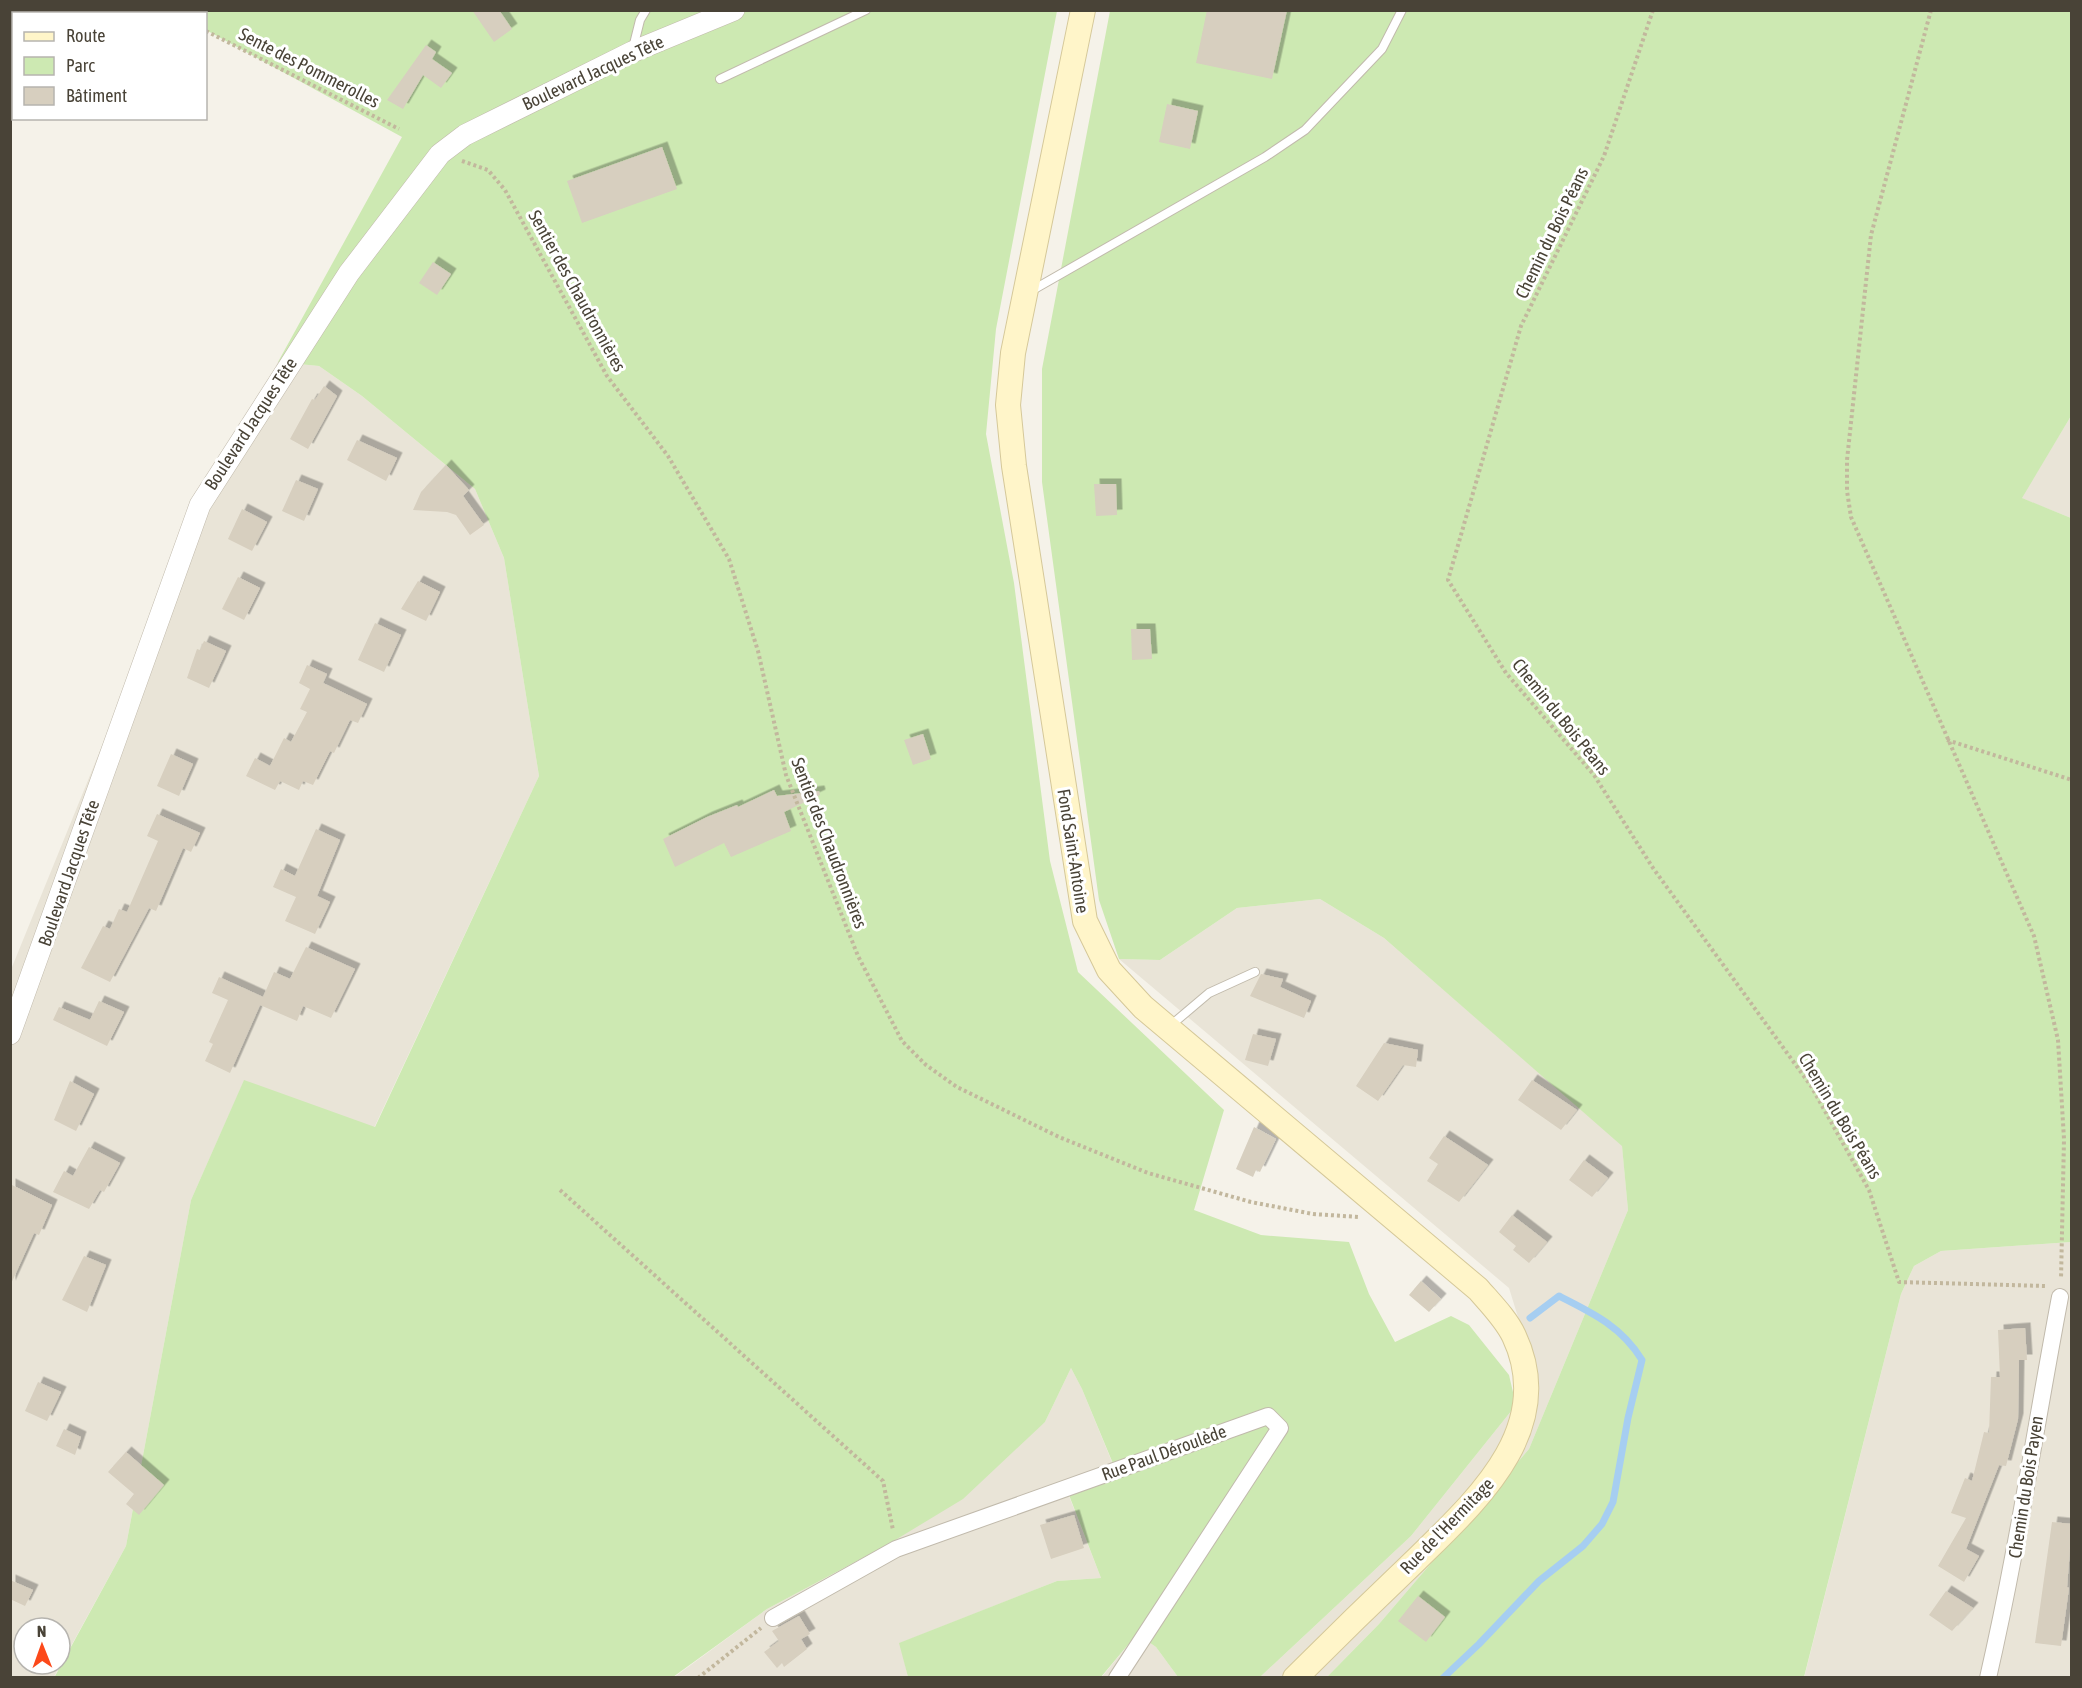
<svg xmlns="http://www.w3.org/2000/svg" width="2082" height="1688" font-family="'Asap Condensed',sans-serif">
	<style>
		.residential { fill: #e9e4d7; fill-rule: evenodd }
		.green { fill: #cde9b2 }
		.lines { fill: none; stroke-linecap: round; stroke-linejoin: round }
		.stream { stroke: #a6cef1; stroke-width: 7 }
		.building { fill: #d7cfbf; filter: url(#shadow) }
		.service-casing { stroke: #c1baac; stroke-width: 10 }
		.minor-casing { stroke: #c1baac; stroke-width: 18 }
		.tertiary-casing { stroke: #c1baac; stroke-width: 22 }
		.secondary-casing { stroke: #d5c899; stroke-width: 26 }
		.path { stroke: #c2b79d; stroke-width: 4; stroke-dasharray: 3 3; stroke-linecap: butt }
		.service { stroke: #fff; stroke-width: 8 }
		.minor { stroke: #fff; stroke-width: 16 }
		.tertiary { stroke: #fff; stroke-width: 21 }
		.secondary { stroke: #fff5c9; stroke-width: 24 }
		.labels { text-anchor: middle; stroke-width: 6; stroke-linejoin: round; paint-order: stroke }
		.street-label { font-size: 18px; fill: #494337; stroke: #fff }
	</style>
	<defs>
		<filter id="shadow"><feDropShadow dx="5.5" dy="-5.5" stdDeviation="0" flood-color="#0004"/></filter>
	</defs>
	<rect width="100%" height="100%" fill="#f5f2e9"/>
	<g class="residential">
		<path d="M278,362l41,4 43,30 113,93 29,69 35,218 -165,352 -130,-47 -53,119 -65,346 -72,131h-43l-1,-705 190,-467zM24,1628h36v36h-36z"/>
		<polygon points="2071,416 2071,518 2021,498"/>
		<polygon points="1320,899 1384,938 1622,1145 1628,1210 1529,1449 1379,1624 1327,1677 1260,1677 1411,1536 1516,1405 1532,1362 1509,1288 1119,959 1160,960 1237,908"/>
		<polygon points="2071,1242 2071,1677 1804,1678 1901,1294 1914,1266 1941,1251"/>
		<polygon points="1071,1368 1082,1389 1119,1479 1069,1496 1101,1578 1057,1581 900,1643 908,1677 673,1678 767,1609 887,1545 1045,1422"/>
		<polygon points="1137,1634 1156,1647 1178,1677 1101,1678"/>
	</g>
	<g class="green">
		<polygon points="169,11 1057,11 996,329 986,434 1014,583 1050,861 1078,972 1224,1110 1194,1210 1261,1235 1349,1242 1369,1294 1395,1342 1451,1316 1469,1325 1509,1375 1516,1405 1411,1536 1260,1677 1178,1677 1156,1647 1137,1634 1101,1677 908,1677 899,1643 1057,1581 1101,1578 1069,1495 1119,1478 1082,1389 1071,1368 1045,1422 963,1499 887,1545 767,1609 673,1677 54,1678 126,1546 191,1200 244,1080 375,1127 539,776 504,558 475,489 362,396 319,366 278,362 402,137 206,30 206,14 175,13"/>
		<polygon points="1110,11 2071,11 2071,416 2022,498 2071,518 2071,1242 1941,1251 1914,1266 1901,1294 1804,1677 1327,1677 1379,1624 1529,1449 1628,1210 1622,1146 1384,938 1320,899 1237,908 1160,960 1119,959 1099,900 1042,482 1042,369"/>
	</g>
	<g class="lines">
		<path class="stream" d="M1443,1678l36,-34 60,-63 44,-35 19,-22 11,-22 15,-84 14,-58c-20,-33 -49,-47 -83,-64l-29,22"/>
	</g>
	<g class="building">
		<polygon points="472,10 499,10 512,29 494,42"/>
		<polygon points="1207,10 1287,10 1272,79 1196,63"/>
		<polygon points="426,45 436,52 432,59 452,73 441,88 423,75 403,109 387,100"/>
		<polygon points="1167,104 1198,111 1190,149 1159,142"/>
		<polygon points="662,147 677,189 582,223 567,181"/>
		<polygon points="433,262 451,274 437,295 419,283"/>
		<polygon points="324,386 337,396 308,449 290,439 312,399 315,400"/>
		<polygon points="357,440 397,458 386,481 347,460"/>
		<polygon points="446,465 469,490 463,496 484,525 470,535 456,515 447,512 413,510 421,492"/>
		<polygon points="296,480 318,489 304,521 282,511"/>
		<polygon points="1094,484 1116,484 1117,515 1096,516"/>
		<polygon points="242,509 267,522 252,551 228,539"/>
		<polygon points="238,577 260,588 244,620 222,609"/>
		<polygon points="418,581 440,592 426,621 401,609"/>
		<polygon points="375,623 401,635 384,672 358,660"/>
		<polygon points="1131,629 1150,629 1152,659 1132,660"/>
		<polygon points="204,641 226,651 209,688 187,678 197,649 200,650"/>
		<polygon points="307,665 327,674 323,683 367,704 358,723 350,720 334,753 330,751 313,785 303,781 299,790 280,781 275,790 246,776 255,758 270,766 284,738 291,742 307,712 300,709 310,689 299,683"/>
		<polygon points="923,734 931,759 913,765 904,740"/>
		<polygon points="171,754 193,764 179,796 157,786"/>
		<polygon points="774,790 777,796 819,791 820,795 784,812 791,831 731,857 724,843 675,867 663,839 707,817 737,805 738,807"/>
		<polygon points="157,814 200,833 191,852 183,848 156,911 149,908 110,982 81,968 103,926 110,929 119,909 127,912 158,841 147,836"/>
		<polygon points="316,829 340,840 317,896 330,902 315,934 285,921 296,897 273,887 281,869 295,876"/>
		<polygon points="306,947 355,969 331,1018 303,1006 297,1021 260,1005 230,1073 205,1061 213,1044 209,1042 228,1000 212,993 219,977 263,997 274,972 290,979"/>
		<polygon points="1261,974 1283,979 1280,987 1311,1001 1304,1018 1250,996"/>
		<polygon points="99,1001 124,1012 107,1046 53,1020 59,1007 90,1020"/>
		<polygon points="1253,1034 1276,1039 1268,1066 1245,1060"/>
		<polygon points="1384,1043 1418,1050 1416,1067 1403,1065 1378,1101 1356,1086"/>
		<polygon points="1532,1080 1577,1110 1561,1130 1518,1100"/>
		<polygon points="70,1081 94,1094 76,1131 54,1120"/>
		<polygon points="1254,1127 1276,1139 1260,1172 1256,1170 1253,1177 1236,1169"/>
		<polygon points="1444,1136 1488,1165 1459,1202 1427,1181 1438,1164 1429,1158"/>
		<polygon points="89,1147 120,1163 104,1192 100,1190 89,1209 53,1192 64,1171 73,1176"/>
		<polygon points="1584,1160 1608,1178 1592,1197 1569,1180"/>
		<polygon points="10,1184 52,1205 39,1235 34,1233 10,1286"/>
		<polygon points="1512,1215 1547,1242 1529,1263 1513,1250 1516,1246 1499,1232"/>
		<polygon points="84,1256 106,1265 87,1312 62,1300"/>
		<polygon points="1421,1281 1441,1299 1429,1312 1409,1295"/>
		<polygon points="2025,1328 2027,1360 2019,1360 2018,1419 2006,1466 1999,1465 1966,1549 1979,1556 1964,1582 1938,1566 1966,1518 1951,1513 1965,1478 1972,1481 1984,1432 1989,1433 1991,1377 2000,1377 1998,1330"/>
		<polygon points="38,1382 61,1392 47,1421 25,1411"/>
		<polygon points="64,1429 81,1437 75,1455 56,1446"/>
		<polygon points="126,1452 164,1485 139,1515 126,1504 134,1494 108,1472"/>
		<polygon points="1074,1515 1084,1548 1051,1559 1040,1525"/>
		<polygon points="2052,1522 2072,1524 2067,1587 2069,1588 2061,1646 2035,1643"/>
		<polygon points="10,1580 33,1590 25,1606 10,1599"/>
		<polygon points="1946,1591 1973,1608 1952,1631 1929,1615"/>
		<polygon points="1418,1596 1445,1617 1426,1642 1398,1621"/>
		<polygon points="799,1616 810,1634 801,1639 807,1649 784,1667 782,1663 777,1668 764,1652 779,1641 772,1631"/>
	</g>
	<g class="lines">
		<defs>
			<g id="service">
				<polyline points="633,48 640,20 646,10"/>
				<polyline points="720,79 866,10"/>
				<polyline points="1031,291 1265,157 1305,130 1382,49 1402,10"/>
				<polyline points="1170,1026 1209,993 1255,972"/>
			</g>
			<g id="minor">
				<polyline points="773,1618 896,1549 1268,1416 1280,1428 1117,1678"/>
				<path d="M1988,1678c29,-126 48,-254 72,-381"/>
			</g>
			<polyline id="tertiary" points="10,1034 200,505 349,273 440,154 465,135 632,52 734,10"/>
			<path id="secondary" d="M1083,10l-70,343 -5,52 6,61 71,455 24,49 34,37 335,282c13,15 28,30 36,47 44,93 -39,166 -98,224 -41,39 -81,78 -121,118"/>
		</defs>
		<use href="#service" class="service-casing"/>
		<use href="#minor" class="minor-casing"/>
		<use href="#tertiary" class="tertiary-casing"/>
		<use href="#secondary" class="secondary-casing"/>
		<g class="path">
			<polyline points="164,10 170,14"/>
			<polyline points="1653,10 1604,156 1521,326 1448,580 1506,673 1594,775 1653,868 1811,1086 1869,1190 1899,1282 2045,1286"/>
			<polyline points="1931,10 1871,235 1847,460 1847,491 1851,517 2034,936 2058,1040 2064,1139 2061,1279"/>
			<polyline points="206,31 399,129"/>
			<polyline points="462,161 488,170 505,190 607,376 668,456 729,559 758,651 786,775 858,956 902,1041 926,1065 957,1087 1059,1137 1148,1173 1251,1202 1313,1214 1359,1217"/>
			<polyline points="1947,740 2072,780"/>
			<polyline points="560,1190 883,1481 893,1530"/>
			<polyline points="698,1678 761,1628"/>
		</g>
		<use href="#service" class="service"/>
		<use href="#minor" class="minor"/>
		<use href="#tertiary" class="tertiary"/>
		<use href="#secondary" class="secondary"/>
	</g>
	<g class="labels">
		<g class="street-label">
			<text transform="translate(309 68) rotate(27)" y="6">Sente des Pommerolles</text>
			<text transform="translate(593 73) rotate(-25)" y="6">Boulevard Jacques Tête</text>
			<text transform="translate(1552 233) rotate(-64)" y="6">Chemin du Bois Péans</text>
			<text transform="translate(577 291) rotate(61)" y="6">Sentier des Chaudronnières</text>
			<text transform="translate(251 424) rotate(-57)" y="6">Boulevard Jacques Tête</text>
			<text transform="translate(1561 717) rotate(51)" y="6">Chemin du Bois Péans</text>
			<text transform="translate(829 843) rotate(69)" y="6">Sentier des Chaudronnières</text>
			<text transform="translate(1073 851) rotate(81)" y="6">Fond Saint-Antoine</text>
			<text transform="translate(69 873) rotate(-71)" y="6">Boulevard Jacques Tête</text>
			<text transform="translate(1840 1116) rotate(59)" y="6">Chemin du Bois Péans</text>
			<text transform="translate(1164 1453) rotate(-20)" y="6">Rue Paul Déroulède</text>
			<text transform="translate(2026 1487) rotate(-81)" y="6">Chemin du Bois Payen</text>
			<text transform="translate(1447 1526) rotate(-46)" y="6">Rue de l'Hermitage</text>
		</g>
	</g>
	<rect width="2082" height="1688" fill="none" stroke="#494337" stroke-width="24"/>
	<rect x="12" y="12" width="195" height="108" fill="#ffffff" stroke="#b6b4af" stroke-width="1.5"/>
	<rect x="24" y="32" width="30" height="9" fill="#fff5c9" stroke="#b6b4af" stroke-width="1.5"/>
	<text x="66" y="42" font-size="18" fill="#494337">Route</text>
	<rect x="24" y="57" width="30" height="18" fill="#cde9b2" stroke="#b6b4af" stroke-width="1.5"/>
	<text x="66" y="72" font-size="18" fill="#494337">Parc</text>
	<rect x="24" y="87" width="30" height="18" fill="#d7cfbf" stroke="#b6b4af" stroke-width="1.5"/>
	<text x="66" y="102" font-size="18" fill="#494337">Bâtiment</text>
	<g transform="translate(42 1646) rotate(359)"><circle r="28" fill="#ffffff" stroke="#b6b4af" stroke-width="1.5"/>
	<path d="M0-4.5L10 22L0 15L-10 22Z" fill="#fc491a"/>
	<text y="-9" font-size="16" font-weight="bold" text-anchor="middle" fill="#494337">N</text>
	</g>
</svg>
